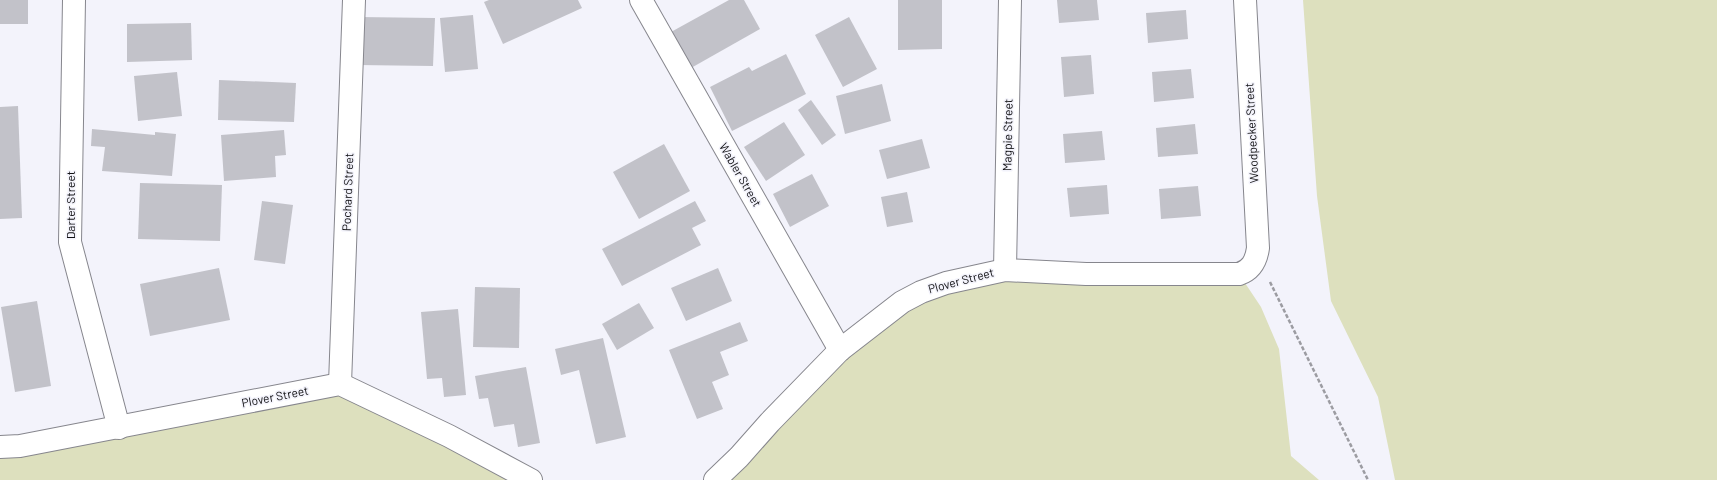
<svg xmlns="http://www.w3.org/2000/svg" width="1717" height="480" font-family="Barlow,sans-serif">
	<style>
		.green { fill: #dde0be }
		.building { fill: #c2c2c9 }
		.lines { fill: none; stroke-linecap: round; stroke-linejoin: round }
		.minor-casing { stroke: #86868d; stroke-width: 24 }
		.path { stroke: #9c9ca2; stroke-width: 2.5; stroke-dasharray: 4 2; stroke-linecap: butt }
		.minor { stroke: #fff; stroke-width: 22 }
		.labels { text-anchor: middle; stroke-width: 3; stroke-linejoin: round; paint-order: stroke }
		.street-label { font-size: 12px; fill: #101013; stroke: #f3f3fb }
	</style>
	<rect width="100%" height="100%" fill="#f3f3fb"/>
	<g class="green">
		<polygon points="1303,0 1717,0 1717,480 1395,480 1378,397 1331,301 1317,196"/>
		<polygon points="1005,270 1239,274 1261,307 1279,349 1291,456 1319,480 715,480 902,302"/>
		<polygon points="340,384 531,480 0,480 0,447"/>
	</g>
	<g class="building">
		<rect x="0" y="0" width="28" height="24"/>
		<polygon points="489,0 578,0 582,8 503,44 484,2"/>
		<polygon points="729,0 744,0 760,29 691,68 671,32"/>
		<polygon points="898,0 942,0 942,49 898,50"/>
		<polygon points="1057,0 1097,0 1099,20 1059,23"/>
		<polygon points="1186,10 1188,39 1148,43 1146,13"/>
		<polygon points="473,15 478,69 445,72 440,18"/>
		<polygon points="359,17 435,18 433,66 358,65"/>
		<polygon points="849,17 877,69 843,87 815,35"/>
		<polygon points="191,23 192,60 127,62 127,24"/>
		<polygon points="786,54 806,94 732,131 710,87 749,67 752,71"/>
		<polygon points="1091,55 1094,94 1064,97 1061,57"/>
		<polygon points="1191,69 1194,98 1154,102 1152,72"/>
		<polygon points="177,72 182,116 138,121 134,76"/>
		<polygon points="219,80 296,83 294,122 218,120"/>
		<polygon points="882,84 891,121 845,134 836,96"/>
		<polygon points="811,100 836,135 822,145 798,110"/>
		<polygon points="18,106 22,218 0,219 0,107"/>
		<polygon points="784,122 805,155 766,181 744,147"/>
		<polygon points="1195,124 1198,154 1158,157 1156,128"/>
		<polygon points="92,129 155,135 155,132 176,134 172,176 102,171 105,147 91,146"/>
		<polygon points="284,130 286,155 275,156 276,177 224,181 221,135"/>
		<polygon points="1102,131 1105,160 1065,163 1063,134"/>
		<polygon points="922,139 930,168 887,179 879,150"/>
		<polygon points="664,144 690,191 639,219 613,172"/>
		<polygon points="812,174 829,206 790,227 773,194"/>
		<polygon points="140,183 222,185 220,241 138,239"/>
		<polygon points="1107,185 1109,214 1070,217 1067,188"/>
		<polygon points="1198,186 1201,216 1161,219 1159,189"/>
		<polygon points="907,192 913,222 887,227 881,197"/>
		<polygon points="262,201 293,205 285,264 254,260"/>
		<polygon points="695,201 706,221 692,228 701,245 622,286 602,249"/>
		<polygon points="219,268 230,320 150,336 140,284"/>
		<polygon points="718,268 732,301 686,321 671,288"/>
		<polygon points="475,287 520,288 519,348 473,347"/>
		<polygon points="37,301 51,386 15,392 1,307"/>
		<polygon points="639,303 654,328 617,350 602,324"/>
		<polygon points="458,309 466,395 444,397 442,378 427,379 421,312"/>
		<polygon points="740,322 748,341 720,352 729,375 712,382 723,409 697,419 669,350"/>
		<polygon points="603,338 626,437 596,444 579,370 561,375 555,349"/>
		<polygon points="526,367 540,443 518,447 514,424 494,427 488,398 479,399 475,376"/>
	</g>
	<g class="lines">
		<defs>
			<g id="minor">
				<polyline points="74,0 70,242 119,428"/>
				<polyline points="641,0 840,350"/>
				<polyline points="1005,270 1010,0"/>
				<polyline points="340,384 354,0"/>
				<polyline points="0,447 20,446 340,384 449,436 531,480"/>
				<path d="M715,480l24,-23 31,-35 70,-72 62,-48 19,-10 25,-9 59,-13 81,4h153c12,-4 17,-12 19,-26l-13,-248"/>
			</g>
		</defs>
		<use href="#minor" class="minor-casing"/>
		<polyline class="path" points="1270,282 1368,480"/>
		<use href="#minor" class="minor"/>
	</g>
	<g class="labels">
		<g class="street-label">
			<text transform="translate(1252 133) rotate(-93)" y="4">Woodpecker Street</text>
			<text transform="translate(1008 135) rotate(-89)" y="4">Magpie Street</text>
			<text transform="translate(740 175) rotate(60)" y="4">Wabler Street</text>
			<text transform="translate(348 192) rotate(-88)" y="4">Pochard Street</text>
			<text transform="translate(71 205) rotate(-90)" y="4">Darter Street</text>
			<text transform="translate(961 281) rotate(-15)" y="4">Plover Street</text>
			<text transform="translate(275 397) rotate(-11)" y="4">Plover Street</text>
		</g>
	</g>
</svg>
